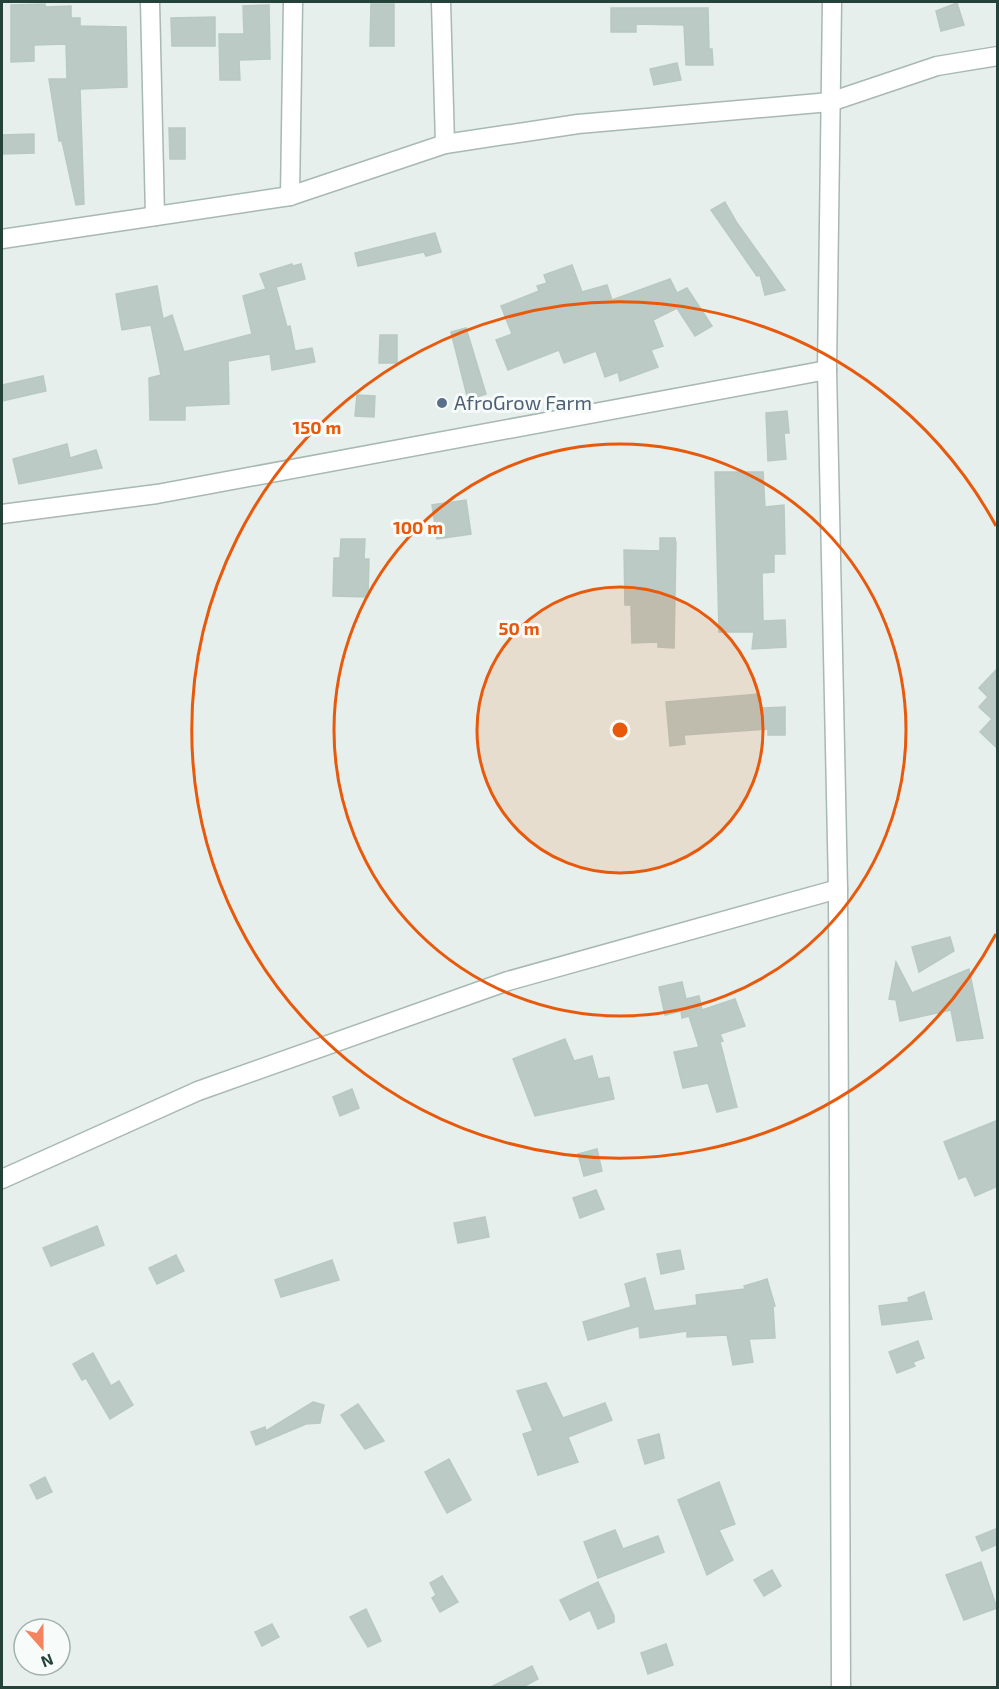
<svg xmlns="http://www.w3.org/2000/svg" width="999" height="1689" font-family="'Exo 2',sans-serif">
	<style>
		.building { fill: #bbcac4; stroke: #b8c9c2; stroke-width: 1.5 }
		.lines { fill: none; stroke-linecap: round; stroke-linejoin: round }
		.minor-casing { stroke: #a8b8b2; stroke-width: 21 }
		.minor { stroke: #fff; stroke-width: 18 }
		.ring { fill: none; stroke: #e8590c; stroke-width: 3 }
		.service-dot { fill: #5c6f8a; stroke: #f7fbf9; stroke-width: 2 }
		.labels { text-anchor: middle; stroke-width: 6; stroke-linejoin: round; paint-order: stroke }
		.service-label { font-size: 20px; fill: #4e5e75; stroke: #f7fbf9; text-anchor: start }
		.centre { fill: #e8590c; stroke: #f7fbf9; stroke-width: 3 }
		.ring-label { font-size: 18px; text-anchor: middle; font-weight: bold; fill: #e8590c; stroke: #f7fbf9; stroke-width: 6; stroke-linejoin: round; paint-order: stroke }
	</style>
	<rect width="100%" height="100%" fill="#e6efeb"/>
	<g class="building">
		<polygon points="957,3 964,25 941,31 936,11"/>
		<polygon points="45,4 45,7 71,6 71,18 80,18 80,26 126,27 127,87 80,89 84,204 76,205 62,141 59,141 49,79 67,79 66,44 34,45 34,61 11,62 11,5"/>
		<polygon points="371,4 394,4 394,46 370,46"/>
		<polygon points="269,5 270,59 239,60 240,80 220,80 219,34 244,34 243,6"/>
		<polygon points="611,8 708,8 709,49 712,49 713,65 686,65 684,25 636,24 636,32 611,32"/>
		<polygon points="215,17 215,46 172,46 171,18"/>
		<polygon points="677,63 681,80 654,85 650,69"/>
		<polygon points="169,128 185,128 185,159 170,159"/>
		<polygon points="34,134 34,153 2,154 2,135"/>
		<polygon points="725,202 737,223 785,290 765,295 760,275 757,276 711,210"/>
		<polygon points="435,233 441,252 426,256 424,252 358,266 355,253"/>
		<polygon points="292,264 293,266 301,264 305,279 276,287 287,327 290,326 295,351 312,348 315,362 272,370 270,354 228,361 229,404 185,406 185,420 150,420 149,378 161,375 151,325 122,330 116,294 157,286 163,319 172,315 184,352 252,334 243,296 266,289 260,274"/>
		<polygon points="572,265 582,292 607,285 612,300 670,279 677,293 687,288 712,326 695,336 677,308 653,320 663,346 651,350 658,367 620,381 618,372 605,377 596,351 564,363 559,350 508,370 496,340 512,334 501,306 539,291 537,286 547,283 544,275"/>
		<polygon points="466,328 486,394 468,400 451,332"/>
		<polygon points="380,335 397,335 397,363 379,363"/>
		<polygon points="43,376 46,391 2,401 2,385"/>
		<polygon points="357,395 375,396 374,417 355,416"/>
		<polygon points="787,411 789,433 784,433 786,459 768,461 766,413"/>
		<polygon points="67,444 70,458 96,450 102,468 19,484 13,459"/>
		<polygon points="715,472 763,472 765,507 784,505 785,554 774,554 774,572 762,573 763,621 785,620 786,647 752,649 754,632 719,632"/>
		<polygon points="466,500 471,534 437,539 432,505"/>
		<polygon points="660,538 675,538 676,543 674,648 658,647 658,642 632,643 631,605 625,605 624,550 660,551"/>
		<polygon points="341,539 365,539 364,559 369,559 368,597 333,596 334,558 340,558"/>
		<polygon points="998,668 998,749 980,732 992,719 979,707 988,697 979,688"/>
		<polygon points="759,694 761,708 785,707 785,735 768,735 768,729 684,735 685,744 670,746 666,702"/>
		<polygon points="950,937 954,951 919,972 912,947"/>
		<polygon points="896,962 912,993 969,969 983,1038 957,1041 951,1010 900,1021 896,1000 889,999"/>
		<polygon points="682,982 686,999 699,996 702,1010 735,999 745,1026 720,1034 723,1041 720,1042 737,1107 717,1112 708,1083 683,1088 674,1052 699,1047 689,1016 682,1018 681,1011 665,1015 659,987"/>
		<polygon points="565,1039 574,1061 592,1056 598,1079 609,1077 614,1099 535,1116 513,1059"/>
		<polygon points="352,1089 359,1108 340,1116 333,1097"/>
		<polygon points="998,1120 998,1186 975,1196 966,1176 959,1179 944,1142"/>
		<polygon points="597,1149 602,1171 584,1176 578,1154"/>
		<polygon points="596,1190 604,1209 580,1218 573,1198"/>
		<polygon points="485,1217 489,1237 458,1243 454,1223"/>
		<polygon points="97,1226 104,1245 51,1266 43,1248"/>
		<polygon points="680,1250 684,1269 661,1274 657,1254"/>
		<polygon points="176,1255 184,1271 157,1284 149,1268"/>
		<polygon points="332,1260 339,1280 281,1297 275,1280"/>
		<polygon points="645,1278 654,1311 697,1305 696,1295 745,1289 744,1286 767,1279 775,1306 773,1306 775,1338 749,1339 753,1362 733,1365 727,1335 687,1337 687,1331 640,1338 639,1326 588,1340 583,1322 631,1307 625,1284"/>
		<polygon points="924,1292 932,1319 882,1325 879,1306 909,1302 908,1298"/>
		<polygon points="918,1341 924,1358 913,1362 915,1366 897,1373 889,1352"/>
		<polygon points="93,1353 111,1386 119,1381 133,1405 110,1419 86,1378 82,1380 73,1364"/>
		<polygon points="546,1383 563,1418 605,1403 612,1420 568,1437 578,1462 538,1475 523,1434 533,1431 517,1391"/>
		<polygon points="313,1402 324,1405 320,1423 306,1424 256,1445 251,1432 265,1427 266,1431"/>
		<polygon points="358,1404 384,1441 365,1449 341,1415"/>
		<polygon points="659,1434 664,1458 645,1464 638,1440"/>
		<polygon points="449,1459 471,1500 447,1513 425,1472"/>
		<polygon points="45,1477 52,1492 37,1499 30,1485"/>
		<polygon points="719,1482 735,1524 719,1530 733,1560 707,1575 678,1500"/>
		<polygon points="998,1528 998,1544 982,1551 976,1537"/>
		<polygon points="615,1530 623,1549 658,1536 664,1552 598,1578 584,1542"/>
		<polygon points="981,1562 997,1608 964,1620 946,1575"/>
		<polygon points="772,1570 781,1586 764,1596 754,1580"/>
		<polygon points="442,1576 458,1602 440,1612 432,1598 436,1595 430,1583"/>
		<polygon points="598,1582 614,1616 614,1622 598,1629 590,1610 570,1620 560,1600"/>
		<polygon points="366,1609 381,1641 368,1647 350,1617"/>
		<polygon points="272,1624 279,1637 262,1646 255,1632"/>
		<polygon points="666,1644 673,1665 648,1674 641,1653"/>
		<polygon points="532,1666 538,1679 521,1688 489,1688"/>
	</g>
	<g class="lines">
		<defs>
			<g id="minor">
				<polyline points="150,2 155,216"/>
				<polyline points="441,2 445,144"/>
				<polyline points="832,2 827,370 838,889 841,1688"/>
				<polyline points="290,196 293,2"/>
				<polyline points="2,239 290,196 445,144 578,124 830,102 937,66 998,56"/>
				<polyline points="2,514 157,494 827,370"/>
				<polyline points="2,1179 198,1091 508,981 838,889"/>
			</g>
		</defs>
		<use href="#minor" class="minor-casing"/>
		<use href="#minor" class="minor"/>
	</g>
	<circle cx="620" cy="730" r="143" fill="#e8590c" fill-opacity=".12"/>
	<g class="ring">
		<circle cx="620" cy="730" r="143"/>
		<circle cx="620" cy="730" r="286"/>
		<path d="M996 934A428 428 0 1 1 996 526"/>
	</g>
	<circle class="service-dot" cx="442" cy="403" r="6"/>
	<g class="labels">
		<g class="service-label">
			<text x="454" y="410">AfroGrow Farm</text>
		</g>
	</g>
	<circle cx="620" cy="730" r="9" class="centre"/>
	<g class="ring-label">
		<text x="317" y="434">150 m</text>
		<text x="418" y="534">100 m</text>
		<text x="519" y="635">50 m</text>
	</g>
	<rect width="999" height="1689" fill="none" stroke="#24423a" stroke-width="6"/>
	<g transform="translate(42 1647) rotate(159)"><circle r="28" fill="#f7fbf9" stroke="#a3b1ad" stroke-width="1.5"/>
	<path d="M0-4.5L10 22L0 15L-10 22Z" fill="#f4845f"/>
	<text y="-9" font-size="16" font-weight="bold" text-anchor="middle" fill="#24423a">N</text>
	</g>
</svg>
